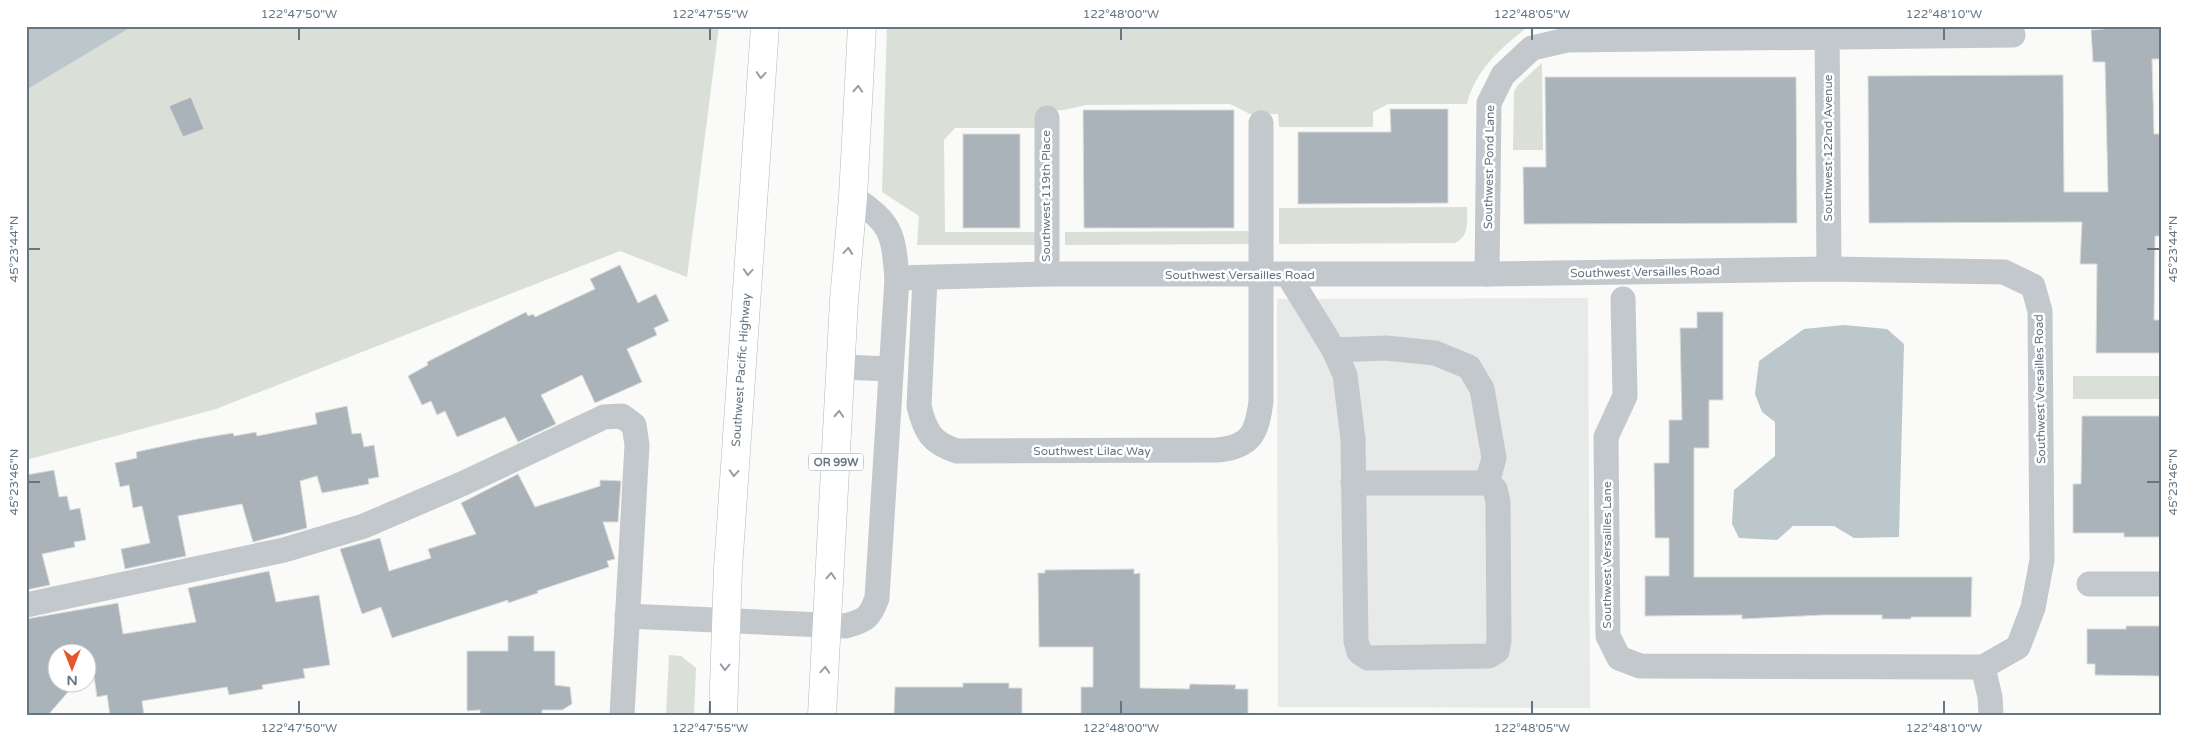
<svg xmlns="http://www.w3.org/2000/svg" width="2187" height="741" font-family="'Varela Round',sans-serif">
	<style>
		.built { fill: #e8e9e9 }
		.green { fill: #dadfd7 }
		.water { fill: #bbc7cb }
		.building { fill: #aab3b9; stroke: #dcdcda }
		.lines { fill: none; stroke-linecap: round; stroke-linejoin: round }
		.highway-casing { stroke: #b4b9bd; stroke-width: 29 }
		.minor { stroke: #c3c8cc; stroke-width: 25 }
		.highway { stroke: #fff; stroke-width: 28 }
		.oneway { stroke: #939fa8 }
		.ticks { fill: none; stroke: #657683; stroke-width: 2 }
		.labels { text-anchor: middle; stroke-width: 5; stroke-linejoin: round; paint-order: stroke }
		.shield { fill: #fff; stroke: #939fa8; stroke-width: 1 }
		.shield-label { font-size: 11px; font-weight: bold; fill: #657683 }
		.street-label { font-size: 12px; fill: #657683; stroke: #fff }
		.neatline { fill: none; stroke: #657683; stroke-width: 2 }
		.ticks-label { font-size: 12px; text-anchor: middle; fill: #657683 }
	</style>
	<rect width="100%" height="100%" fill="#fafaf8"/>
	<polygon class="built" points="1588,298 1590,708 1278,707 1277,299"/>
	<g class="green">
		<polygon points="133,26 719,26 687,277 620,251 216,409 26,460 26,90"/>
		<path d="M887,26h642c-27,21 -54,44 -62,78h-79l-15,8v15h-94l-1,-13 -26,1 -22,-11 -144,1 -22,5 -26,1v17h-83l-11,12 1,92h94l-1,13h-121l2,-29 -37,-24z"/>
		<polygon points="1542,63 1543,150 1513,150 1514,92 1517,86"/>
		<path d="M1467,207c0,14 3,29 -12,36l-176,1v-36z"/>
		<polygon points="1252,231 1253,244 1065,245 1065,232"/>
		<rect x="2073" y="376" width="88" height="23"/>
		<polygon points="669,655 681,656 696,668 694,715 666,715"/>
	</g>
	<g class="water">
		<polygon points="26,26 133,26 26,90"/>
		<polygon points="1844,325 1887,329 1904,344 1899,537 1854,538 1834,526 1793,526 1777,540 1739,538 1732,524 1734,490 1775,456 1775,422 1762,412 1755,394 1759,361 1804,329"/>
	</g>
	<g class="building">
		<polygon points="2104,26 2161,26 2161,59 2152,59 2154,134 2161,134 2161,236 2155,236 2154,320 2161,320 2161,353 2096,353 2097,264 2080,264 2082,222 1869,223 1868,76 2063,75 2064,192 2108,192 2105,62 2093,62 2091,30 2104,29"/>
		<polygon points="1545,77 1796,77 1797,223 1524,224 1523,167 1546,167"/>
		<polygon points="191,97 204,129 183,137 169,106"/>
		<polygon points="1390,109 1448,109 1448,203 1298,204 1298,132 1391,132"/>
		<polygon points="1083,110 1234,110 1234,228 1084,228"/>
		<rect x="963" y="134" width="57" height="94"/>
		<polygon points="620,265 638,303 656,294 669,321 654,328 657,335 627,349 642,382 595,403 582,375 541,395 556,424 518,442 505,417 457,437 445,411 437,415 431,401 422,405 408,376 428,365 427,362 526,312 528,316 533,314 535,317 595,289 590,279"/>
		<polygon points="1697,312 1723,312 1723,400 1709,400 1709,448 1694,448 1694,577 1972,577 1971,617 1911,617 1911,619 1882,619 1882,615 1823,615 1742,619 1742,615 1645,616 1645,576 1669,576 1669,538 1655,538 1654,463 1669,463 1669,420 1682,420 1680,328 1697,328"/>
		<polygon points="347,406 352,434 361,433 364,447 374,445 379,477 368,479 369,484 322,493 317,476 300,481 307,528 253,542 242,504 178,516 186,556 125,569 121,549 150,543 142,506 133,508 129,485 120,487 115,463 137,458 136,452 197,439 233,433 234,436 256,432 257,436 317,424 315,413"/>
		<polygon points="2082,416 2161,416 2161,537 2124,537 2124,533 2073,533 2073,484 2081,484"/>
		<polygon points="54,470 59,497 67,496 70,510 80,508 86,540 74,542 75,547 42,554 50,585 26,590 26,475"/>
		<polygon points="518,474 535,507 600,486 600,480 621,481 618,522 603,522 615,559 607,561 609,567 537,591 538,593 508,603 508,600 392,638 381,607 362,614 340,549 380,538 389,571 431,558 428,549 476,534 461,503"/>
		<polygon points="1134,569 1134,574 1140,573 1140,688 1189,689 1190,684 1236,685 1235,689 1248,689 1248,715 1081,715 1081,687 1093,687 1093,647 1039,647 1038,573 1045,573 1045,570"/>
		<polygon points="269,571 276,602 319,595 330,665 303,669 305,678 262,685 263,689 229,695 227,687 142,701 144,715 110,715 107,695 97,697 92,663 88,669 88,654 58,654 58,684 75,684 48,715 26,715 26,619 118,603 123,634 196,622 188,588"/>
		<polygon points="2126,626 2161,626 2161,676 2095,675 2095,664 2087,664 2087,629 2126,629"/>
		<polygon points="508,636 534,636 534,651 555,651 555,685 570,687 572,704 562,710 542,710 542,715 480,715 480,710 467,711 467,651 508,651"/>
		<polygon points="963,683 1009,683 1009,688 1022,688 1022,715 894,715 895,687 963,687"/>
	</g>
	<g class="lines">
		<defs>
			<g id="highway">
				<polyline points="723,715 728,569 765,26"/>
				<polyline points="822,715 844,300 853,197 862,26"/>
			</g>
		</defs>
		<use href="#highway" class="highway-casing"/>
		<g class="minor">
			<polyline points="1827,26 1829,269"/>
			<polyline points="1047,118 1047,274"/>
			<path d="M853,197c39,27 40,35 44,81l150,-4h440l342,-5 175,3 29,14 7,25 2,249 -9,48 -15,39 -35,20 -343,-1 -21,-8 -11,-22 -2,-199 19,-41 -2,-97"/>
			<polyline points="1487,274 1489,103 1503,75 1532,48 1567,40 2013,35"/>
			<polyline points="1288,275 1334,350 1345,375 1353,439 1356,641 1359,652 1368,658 1489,656 1497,651 1499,641 1498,502 1495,489 1487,483 1353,483"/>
			<path d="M925,278l-6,128c6,25 12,37 38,45l260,-1c34,-3 40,-17 44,-49v-278"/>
			<polyline points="1334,350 1386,348 1435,353 1469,367 1482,389 1494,458 1487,483"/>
			<polyline points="841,367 890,369"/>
			<polyline points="2089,584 2161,584"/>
			<polyline points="26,605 284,550 364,526 464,483 604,417 622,416 634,425 637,445 622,715"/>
			<path d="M627,616l218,10c20,-5 25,-8 32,-28l20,-320"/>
			<polyline points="1983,667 1990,697 1991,715"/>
		</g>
		<use href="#highway" class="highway"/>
	</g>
	<defs><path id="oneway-chevron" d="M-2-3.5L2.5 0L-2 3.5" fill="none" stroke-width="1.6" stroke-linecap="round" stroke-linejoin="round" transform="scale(1.25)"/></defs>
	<g class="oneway">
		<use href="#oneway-chevron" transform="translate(761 75) rotate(94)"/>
		<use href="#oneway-chevron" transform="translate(858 89) rotate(-87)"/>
		<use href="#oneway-chevron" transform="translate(848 251) rotate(-85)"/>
		<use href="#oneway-chevron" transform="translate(748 272) rotate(94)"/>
		<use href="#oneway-chevron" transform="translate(839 414) rotate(-87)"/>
		<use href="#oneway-chevron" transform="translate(734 473) rotate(94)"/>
		<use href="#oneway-chevron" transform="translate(831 576) rotate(-87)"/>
		<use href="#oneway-chevron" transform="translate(725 667) rotate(92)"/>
		<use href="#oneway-chevron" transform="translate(825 670) rotate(-86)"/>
	</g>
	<path class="ticks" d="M299,28v12M710,28v12M1121,28v12M1532,28v12M1944,28v12M28,249h12M2147,249h13M28,482h12M2147,482h13M299,701v13M710,701v13M1121,701v13M1532,701v13M1944,701v13"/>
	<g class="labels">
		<rect class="shield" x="808.5" y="453.5" width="55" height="17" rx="4"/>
		<g class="shield-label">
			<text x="836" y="466">OR 99W</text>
		</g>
		<g class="street-label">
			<text transform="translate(1828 148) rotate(-90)" y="4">Southwest 122nd Avenue</text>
			<text transform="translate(1489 167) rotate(-89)" y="4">Southwest Pond Lane</text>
			<text transform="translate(1046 196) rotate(-90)" y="4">Southwest 119th Place</text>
			<text transform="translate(1645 272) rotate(-1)" y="4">Southwest Versailles Road</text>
			<text x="1240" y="279">Southwest Versailles Road</text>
			<text transform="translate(741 370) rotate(-86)" y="4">Southwest Pacific Highway</text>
			<text transform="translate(2040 389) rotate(-91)" y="4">Southwest Versailles Road</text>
			<text x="1092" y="455">Southwest Lilac Way</text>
			<text transform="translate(1607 555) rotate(-90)" y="4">Southwest Versailles Lane</text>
		</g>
	</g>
	<rect width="2187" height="741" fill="none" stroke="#ffffff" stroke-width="55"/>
	<g transform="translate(72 668) rotate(180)"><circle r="24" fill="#ffffff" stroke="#c1c8cd"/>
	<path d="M0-4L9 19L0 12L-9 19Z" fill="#e4572e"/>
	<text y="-8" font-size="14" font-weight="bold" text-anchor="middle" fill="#657683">N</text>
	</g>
	<rect x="28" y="28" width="2132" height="686" class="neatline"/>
	<g class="ticks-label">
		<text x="299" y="18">122°47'50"W</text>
		<text x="710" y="18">122°47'55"W</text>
		<text x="1121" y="18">122°48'00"W</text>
		<text x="1532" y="18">122°48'05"W</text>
		<text x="1944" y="18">122°48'10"W</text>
		<text transform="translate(2173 249) rotate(-90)" y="4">45°23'44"N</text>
		<text transform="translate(14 249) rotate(-90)" y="4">45°23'44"N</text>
		<text transform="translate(2173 482) rotate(-90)" y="4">45°23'46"N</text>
		<text transform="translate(14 482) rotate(-90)" y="4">45°23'46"N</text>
		<text x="299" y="732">122°47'50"W</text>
		<text x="710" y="732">122°47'55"W</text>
		<text x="1121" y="732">122°48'00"W</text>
		<text x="1532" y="732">122°48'05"W</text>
		<text x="1944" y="732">122°48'10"W</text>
	</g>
</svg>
